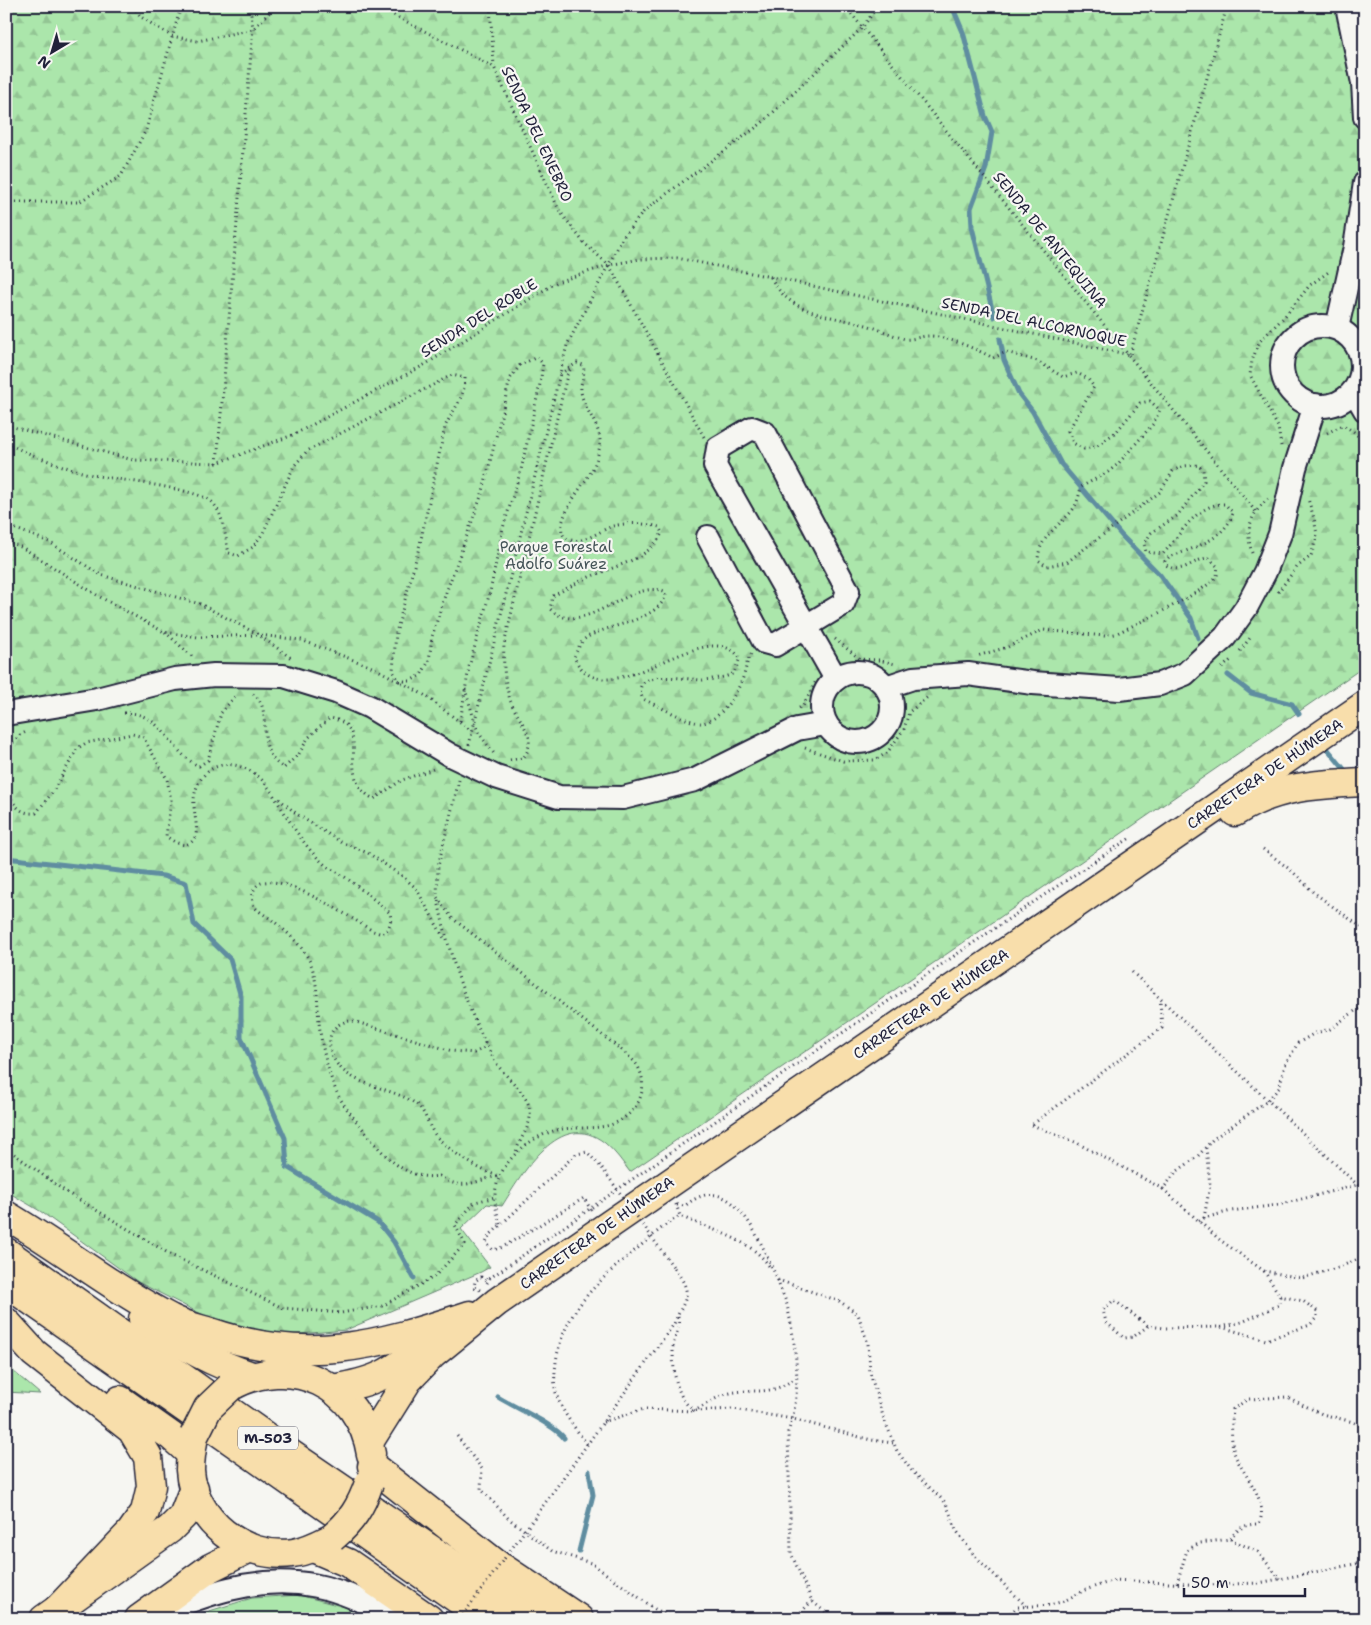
<svg xmlns="http://www.w3.org/2000/svg" width="1371" height="1625" font-family="'Shantell Sans',sans-serif">
	<style>
		.grass { fill: url(#grass-tufts); stroke: #668473 }
		.forest { fill: url(#forest-firs); stroke: #668473 }
		.park { fill: #abe6ab; stroke: #668473 }
		.lines { fill: none; stroke-linecap: round; stroke-linejoin: round }
		.stream { stroke: #5e8da0; stroke-width: 5 }
		.minor-casing { stroke: #22223b; stroke-width: 26 }
		.major-casing { stroke: #22223b; stroke-width: 31 }
		.highway-casing { stroke: #22223b; stroke-width: 31 }
		.path { stroke: #22223b; stroke-width: 3; stroke-dasharray: 1 4; stroke-linecap: butt }
		.minor { stroke: #f6f6f2; stroke-width: 22 }
		.major { stroke: #f8deab; stroke-width: 28 }
		.highway { stroke: #f8deab; stroke-width: 28 }
		.major-bridge-casing { stroke: #22223b; stroke-width: 31; stroke-linecap: butt }
		.path-bridge { stroke: #22223b; stroke-width: 3; stroke-dasharray: 1 4; stroke-linecap: butt }
		.major-bridge { stroke: #f8deab; stroke-width: 28 }
		.labels { text-anchor: middle; stroke-width: 4.5; stroke-linejoin: round; paint-order: stroke }
		.shield { fill: #f6f6f2; stroke: #626272; stroke-width: 1 }
		.shield-label { font-size: 14px; font-weight: bold; fill: #22223b }
		.street-label { font-size: 15px; fill: #22223b; stroke: #f6f6f2 }
		.park-label { font-size: 15px; fill: #445357; stroke: #f6f6f2 }
	</style>
	<defs>
		<pattern id="grass-tufts" width="24" height="20" patternUnits="userSpaceOnUse" patternTransform="scale(1.25)"><rect width="24" height="20" fill="#abe6ab"/><path d="M3 7l-1-3M5 7V3M7 7l1-3M15 17l-1-3M17 17v-4M19 17l1-3" fill="none" stroke="#93c594"/></pattern>
		<pattern id="forest-firs" width="22" height="20" patternUnits="userSpaceOnUse" patternTransform="scale(1.25)"><rect width="22" height="20" fill="#abe6ab"/><path d="M5 1l3.5 6h-7zM16 11l3.5 6h-7z" fill="#93c594"/></pattern>
	</defs>
	<rect width="100%" height="100%" fill="#f6f6f2"/>
	<filter id="ink" filterUnits="userSpaceOnUse"><feTurbulence type="fractalNoise" baseFrequency=".02" numOctaves="2"/><feDisplacementMap in="SourceGraphic" scale="10" xChannelSelector="R" yChannelSelector="G"/><feConvolveMatrix kernelMatrix="1 2 1 2 8 2 1 2 1" color-interpolation-filters="sRGB"/></filter>
	<g filter="url(#ink)">
		<polygon class="grass" points="6,1365 40,1394 6,1392"/>
		<path class="forest" d="M6,6h1359v660l-735,506c-7,-9 -15,-21 -25,-29 -45,-36 -83,31 -103,63l-15,-2 -26,25 29,38 -9,5 -135,58 -59,5 -70,-13 -79,-40 -98,-71 -34,-20z"/>
		<polygon class="park" points="299,1595 345,1607 367,1619 183,1619 252,1598"/>
		<g class="lines">
			<g class="stream">
				<polyline points="952,6 963,32 985,116 992,132 986,168 971,208 972,227 994,317"/>
				<polyline points="1000,339 1004,360 1019,394 1033,412 1061,464 1122,536 1160,575 1191,618 1198,638"/>
				<polyline points="1228,675 1251,693 1292,704 1299,714"/>
				<polyline points="1326,747 1344,769"/>
				<polyline points="6,858 163,876 186,883 194,924 230,959 241,997 241,1037 285,1138 287,1167 378,1222 394,1242 414,1278"/>
				<path d="M498,1397c17,11 56,27 66,41"/>
				<polyline points="579,1551 593,1495 589,1471"/>
			</g>
			<defs>
				<g id="minor">
					<polyline points="1347,6 1363,83 1365,117"/>
					<circle cx="1322" cy="366" r="40"/>
					<polyline points="1337,328 1355,247 1365,183"/>
					<polyline points="1354,391 1365,410"/>
					<polyline points="708,537 764,642 775,645 843,604 848,591 765,433 752,428 718,448 715,466 836,679"/>
					<circle cx="857" cy="707" r="35"/>
					<polyline points="886,687 913,678 968,674 1033,683 1119,689 1160,684 1185,674 1225,637 1246,608 1265,572 1280,534 1295,468 1315,405"/>
					<polyline points="6,714 97,699 175,679 214,675 284,676 336,692 370,707 450,755 496,777 559,797 623,798 695,780 797,729 826,724"/>
					<path d="M153,1615c25,-9 50,-20 76,-26 64,-16 112,-3 167,30"/>
				</g>
				<g id="major">
					<path d="M1235,812c40,-26 83,-28 130,-30"/>
					<path d="M230,1387c61,-35 130,-2 141,67"/>
					<path d="M333,1389c43,-8 52,-13 86,-38"/>
					<path d="M194,1436c-2,11 -4,22 -4,34 3,50 53,90 103,83 14,-2 27,-9 39,-15"/>
					<polyline points="369,1442 408,1380 432,1355 497,1302 1365,705"/>
					<polyline points="44,1619 170,1529 183,1516 194,1488"/>
					<polyline points="139,1619 210,1568 250,1548"/>
				</g>
				<g id="highway">
					<path d="M6,1215c56,33 107,74 164,103 13,7 27,10 40,14 96,33 167,14 260,-17"/>
					<polyline points="6,1252 286,1451 533,1619"/>
					<polyline points="6,1283 486,1619"/>
					<path d="M143,1319c35,25 69,44 109,57"/>
					<polyline points="6,1322 34,1353 132,1430 148,1457 151,1486 145,1512 131,1532 56,1611"/>
					<polyline points="120,1400 171,1436 190,1453"/>
					<polyline points="372,1466 495,1563 579,1619"/>
					<polyline points="313,1548 348,1563 429,1619"/>
				</g>
			</defs>
			<use href="#minor" class="minor-casing"/>
			<use href="#major" class="major-casing"/>
			<use href="#highway" class="highway-casing"/>
			<g class="path">
				<polyline points="133,6 141,17 171,36 198,41 253,29 276,6"/>
				<polyline points="376,6 494,67 559,210 584,243 609,265 704,437"/>
				<polyline points="490,6 494,66"/>
				<polyline points="845,6 1256,512"/>
				<polyline points="6,202 79,202 121,176 146,130 181,6"/>
				<path d="M771,277c16,35 53,38 87,46 16,3 32,12 47,16 7,1 16,-3 23,-3 16,-1 51,14 65,22l13,-6 31,9 26,16 14,-4 11,6 6,8 -26,44 5,12 11,6 12,-2 21,-16 23,-28 10,-2 10,9 -7,14 -35,40 -10,8 -27,15c-2,9 -4,18 -10,25 -14,16 -32,25 -33,48l9,6 20,-4 93,-70 13,-21 10,-5 16,-1 4,5 1,11 -27,35 -26,17 -7,11 2,8 17,2c17,-19 34,-51 62,-50l8,9c-8,27 -42,36 -64,44l-4,4 1,4c17,11 26,-6 43,-7l9,9c-1,3 0,6 -1,8 -6,15 -85,51 -102,59l-10,2 -62,-6 -35,17 -31,9"/>
				<polyline points="1365,301 1365,311"/>
				<path d="M560,374l17,-11 6,2c3,10 -3,16 -2,26 2,19 20,33 19,53 -1,8 -4,19 -8,26 -6,12 -49,63 -21,70 14,3 27,-8 39,-13 14,-5 35,-4 49,0l3,6c-12,24 -37,30 -60,39 -17,6 -33,15 -49,24l-3,13c33,31 79,-30 114,-18l2,4c-9,27 -59,29 -80,43 -6,4 -9,13 -12,19 31,68 131,-47 166,1l-6,15c-9,5 -21,6 -31,7 -14,0 -76,-13 -60,19 11,5 49,25 58,24 18,-1 35,-28 41,-43 4,-9 4,-18 9,-26"/>
				<polyline points="6,425 133,460 217,463 293,435 426,364 557,282 609,265 640,259 677,258 771,277 1130,355 1227,6"/>
				<polyline points="1327,433 1343,425 1354,432 1365,443"/>
				<path d="M6,443c22,11 62,26 87,32 24,5 103,13 119,27 12,12 13,36 17,51l9,3 15,-9 10,-14 31,-67 13,-15 145,-76 13,3c0,20 -12,31 -20,49l-25,117 -24,89 -3,38 6,10h11l11,-6 8,-14 3,-24 11,-36 40,-110 27,-112 10,-14 17,-8 6,7 -3,20 -19,86 -18,58 -13,64 -21,75 -9,55"/>
				<polyline points="1281,446 1278,427 1250,375 1252,361 1259,342 1285,316 1310,285 1330,271"/>
				<polyline points="217,463 253,29 250,6"/>
				<polyline points="6,525 49,542 101,575 200,604 259,635 291,658"/>
				<polyline points="6,541 23,548 100,597 164,632 198,637 259,635 301,640 372,667 399,681 426,696 473,732"/>
				<path d="M1252,553c-7,-22 -2,-39 16,-54"/>
				<polyline points="1278,592 1297,567 1311,556 1317,535 1314,518 1308,499"/>
				<polyline points="165,632 194,658"/>
				<polyline points="835,639 860,659 879,660 895,664"/>
				<polyline points="1240,651 1250,638"/>
				<polyline points="1222,668 1232,659"/>
				<polyline points="1357,685 1365,679"/>
				<polyline points="465,689 478,732 495,755"/>
				<path d="M253,694c23,15 -2,56 31,74l15,-14 9,-16 22,-20c46,8 2,60 44,81l28,-19 34,-12"/>
				<polyline points="799,708 803,706 816,681"/>
				<path d="M124,713c5,0 11,0 16,2 26,9 35,41 59,51l9,-6 13,-47 15,-18"/>
				<polyline points="469,745 567,345 623,237 645,210 762,123 862,28 878,6"/>
				<polyline points="805,748 843,761 875,760 887,753 904,729 909,712 929,696"/>
				<polyline points="6,750 20,735 28,731"/>
				<path d="M510,760l13,-2c18,-22 -9,-40 -14,-62 -5,-17 -6,-33 -5,-51l63,-270 5,-8"/>
				<path d="M459,780l-21,86 -1,31 15,21 163,127c7,6 17,13 22,20 15,25 -2,52 -27,60 -17,5 -36,1 -53,5 -29,7 -60,34 -62,65 -1,10 3,20 5,30"/>
				<path d="M6,785c6,15 10,30 30,28l16,-20 26,-45 8,-5 46,-9 11,3 24,42 4,21 -5,36c10,8 25,15 30,-2 2,-7 -3,-25 -2,-34 2,-27 25,-43 50,-32 22,9 28,26 40,44 11,18 23,37 39,51 5,5 13,8 19,12 17,12 33,25 48,38 2,8 0,16 -8,21l-9,-3c-19,-11 -103,-68 -118,-43 -3,4 -3,13 -1,18 3,5 13,10 18,14 13,10 31,26 38,42 8,19 7,39 9,60 2,22 9,52 19,73 10,18 26,35 39,51 16,19 37,34 62,30 26,17 35,3 62,0"/>
				<polyline points="279,799 298,815 341,842 368,853 402,876 416,888 445,940"/>
				<polyline points="1263,849 1292,871 1313,892 1365,930"/>
				<path d="M438,900c10,49 25,99 48,144 4,8 8,16 13,23 10,13 28,26 31,43 2,16 -10,27 -14,42"/>
				<polyline points="1132,972 1365,1192"/>
				<path d="M485,1043l-3,6 -8,4 -22,-2 -99,-30c-8,0 -14,2 -20,9 -4,6 -4,15 -2,22 11,35 59,33 85,52 10,8 11,19 18,29 8,13 48,40 63,42"/>
				<polyline points="1033,1124 1162,1028 1160,1000"/>
				<polyline points="1032,1125 1075,1142 1163,1189 1176,1172 1197,1157 1213,1139 1267,1101 1279,1088 1285,1065 1298,1043 1315,1033 1330,1029 1365,1004"/>
				<polyline points="6,1148 66,1192 173,1256 283,1308 341,1313 382,1306 434,1277 465,1244 455,1225 475,1202 495,1197"/>
				<polyline points="1163,1189 1220,1240 1264,1271 1302,1278 1340,1267 1365,1256"/>
				<path d="M676,1204l4,12c30,14 73,23 91,53"/>
				<path d="M677,1205l8,1c49,-42 77,42 93,74l61,21 19,13 10,30 2,29 13,43 14,35 15,20 34,32 10,27 18,25 53,52"/>
				<polyline points="591,1210 584,1198 503,1247 493,1250 486,1243 489,1236 576,1154 587,1152 602,1168"/>
				<polyline points="1204,1218 1210,1185 1206,1148"/>
				<polyline points="1199,1221 1204,1218 1231,1211 1278,1205 1365,1183"/>
				<path d="M778,1280c2,11 7,17 9,25 9,40 16,88 1,127l3,121 21,48 21,18"/>
				<path d="M487,1283l3,-5c213,-147 424,-298 640,-440"/>
				<polyline points="480,1290 474,1287 475,1281 481,1277 487,1280"/>
				<path d="M678,1317c3,12 -4,19 -5,31 0,21 2,51 22,63 10,-6 20,-13 31,-17 29,-8 41,5 69,-16"/>
				<polyline points="1148,1326 1133,1337 1124,1338 1106,1322 1103,1310 1114,1300 1148,1326 1165,1328 1221,1327 1242,1322 1279,1305 1280,1296 1264,1271"/>
				<polyline points="1221,1327 1266,1340 1310,1325 1317,1317 1317,1311 1303,1301 1280,1296"/>
				<polyline points="603,1422 644,1409 695,1411 733,1409 793,1419 871,1440 893,1443"/>
				<polyline points="457,1436 482,1469 481,1489 508,1518 552,1551 591,1563 655,1609 675,1619"/>
				<path d="M587,1444c-11,-15 -24,-30 -30,-48 -4,-10 -2,-24 -1,-34 7,-51 44,-83 82,-114 14,-12 26,-23 42,-32"/>
				<path d="M540,1510l134,-186c11,-28 21,-28 0,-56"/>
				<polyline points="1230,1539 1258,1552 1280,1579"/>
				<path d="M1177,1583l10,-33 13,-7 30,-4c8,-11 15,-15 29,-15 11,-25 -18,-50 -25,-72 -4,-14 -2,-29 -1,-43l15,-10 39,-2 35,17 31,8 12,6"/>
				<polyline points="794,1619 812,1601"/>
				<polyline points="1002,1619 1018,1607 1050,1605 1064,1601 1085,1590 1115,1580 1204,1585 1259,1583 1365,1562"/>
			</g>
			<use href="#minor" class="minor"/>
			<use href="#major" class="major"/>
			<use href="#highway" class="highway"/>
			<defs>
				<g id="major-bridge">
					<polyline points="194,1436 208,1408 230,1387"/>
					<path d="M332,1538c19,-16 29,-31 37,-55"/>
				</g>
			</defs>
			<use href="#major-bridge" class="major-bridge-casing"/>
			<g class="path-bridge">
				<polyline points="602,1168 674,1268"/>
				<polyline points="460,1619 540,1510"/>
			</g>
			<use href="#major-bridge" class="major-bridge"/>
		</g>
	</g>
	<g class="labels">
		<rect class="shield" x="238" y="1426.5" width="60" height="23" rx="4"/>
		<g class="shield-label">
			<text x="268" y="1443">M-503</text>
		</g>
		<g class="street-label">
			<text transform="translate(537 134) rotate(65)" y="5">SENDA DEL ENEBRO</text>
			<text transform="translate(1050 240) rotate(51)" y="5">SENDA DE ANTEQUINA</text>
			<text transform="translate(479 318) rotate(-32)" y="5">SENDA DEL ROBLE</text>
			<text transform="translate(1034 322) rotate(12)" y="5">SENDA DEL ALCORNOQUE</text>
			<text transform="translate(1265 774) rotate(-34)" y="5">CARRETERA DE HÚMERA</text>
			<text transform="translate(931 1004) rotate(-34)" y="5">CARRETERA DE HÚMERA</text>
			<text transform="translate(597 1233) rotate(-35)" y="5">CARRETERA DE HÚMERA</text>
		</g>
		<g class="park-label">
			<text x="556" y="552">Parque Forestal<tspan x="556" dy="17">Adolfo Suárez</tspan></text>
		</g>
	</g>
	<rect width="1371" height="1625" fill="none" stroke="#f6f6f2" stroke-width="25"/>
	<rect x="12" y="12" width="1346" height="1600" fill="none" stroke="#22223b" stroke-width="2" filter="url(#ink)"/>
	<g transform="translate(52 52) rotate(218)" stroke="#f6f6f2" stroke-width="4" paint-order="stroke">
	<path d="M0-4L9 19L0 12L-9 19Z" fill="#22223b"/>
	<text y="-8" font-size="14" font-weight="bold" text-anchor="middle" fill="#22223b">N</text>
	</g>
	<path d="M1184 1588v8h121v-8" fill="none" stroke="#22223b" stroke-width="2.5"/>
	<text x="1191" y="1588" font-size="15" fill="#22223b" stroke="#f6f6f2" stroke-width="4" paint-order="stroke">50 m</text>
</svg>
